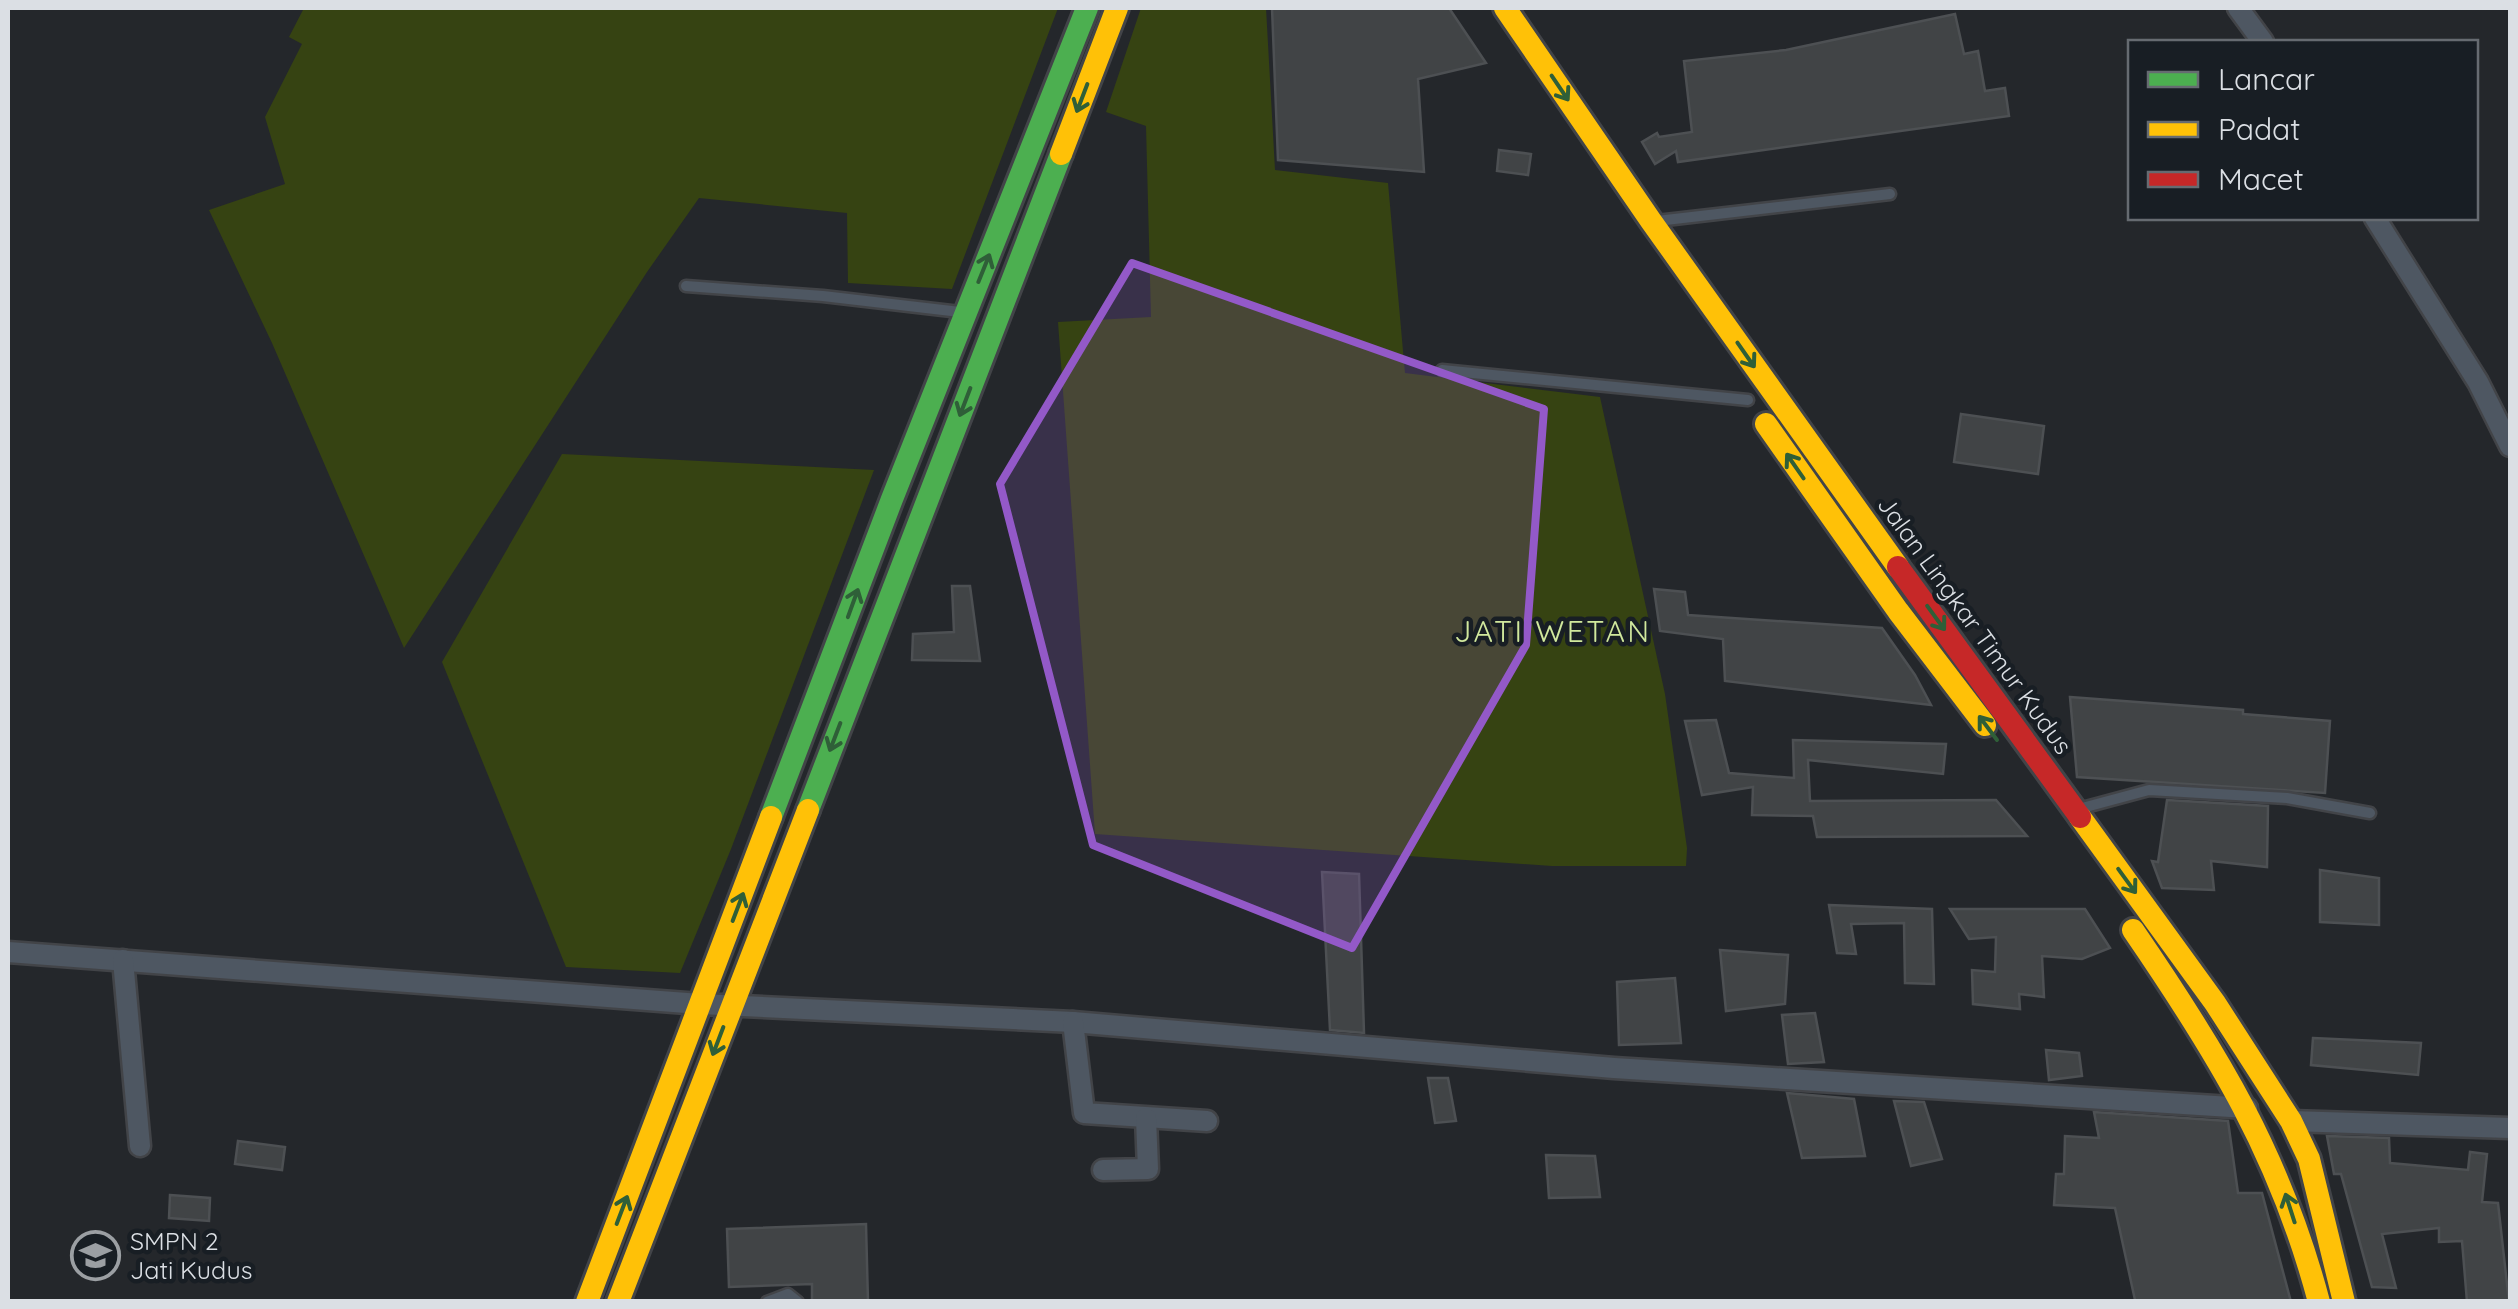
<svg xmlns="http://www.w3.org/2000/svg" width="2518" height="1309" font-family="Quicksand,sans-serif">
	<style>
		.green { fill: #364312 }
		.building { fill: #414446; stroke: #4d5053; stroke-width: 2.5 }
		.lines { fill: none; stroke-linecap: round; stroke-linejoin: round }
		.lane-casing { stroke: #424448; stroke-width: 15 }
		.street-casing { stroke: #424448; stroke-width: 25 }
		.fast-casing { stroke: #424448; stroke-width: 28 }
		.slow-casing { stroke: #424448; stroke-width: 28 }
		.jam-casing { stroke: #424448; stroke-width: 28 }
		.lane { stroke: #4e5762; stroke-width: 10 }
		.street { stroke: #4e5762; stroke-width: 20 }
		.fast { stroke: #4caf50; stroke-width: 22 }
		.slow { stroke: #ffc107; stroke-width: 22 }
		.jam { stroke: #c62828; stroke-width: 22 }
		.oneway { stroke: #2f5f38 }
		.marked { fill: #9359c8; fill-opacity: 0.2; stroke: #9359c8; stroke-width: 8; stroke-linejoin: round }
		.labels { text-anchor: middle; stroke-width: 9; stroke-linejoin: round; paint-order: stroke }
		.street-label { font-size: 25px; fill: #dbdfe4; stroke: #181e24 }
		.poi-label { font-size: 25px; fill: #dbdfe4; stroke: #181e24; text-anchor: start }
		.quarter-label { font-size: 30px; letter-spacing: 2.5px; fill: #d1e89d; stroke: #181e24 }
	</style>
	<rect width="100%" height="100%" fill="#24272b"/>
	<g class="green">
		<polygon points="304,8 1058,8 952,289 848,283 847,213 699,198 647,272 404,648 272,343 209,210 285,184 265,117 302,44 289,37"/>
		<polygon points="1141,8 1266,8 1275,170 1388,183 1405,373 1600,397 1665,694 1687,848 1686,866 1552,866 1095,834 1058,322 1151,317 1146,126 1106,112"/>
		<polygon points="562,454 874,470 731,849 680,973 566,967 442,662"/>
	</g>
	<g class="building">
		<polygon points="1272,8 1449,8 1486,63 1418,79 1424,172 1278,160"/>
		<polygon points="1955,14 1964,54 1978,51 1985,91 2005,88 2009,116 1678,162 1676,151 1655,164 1642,142 1657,133 1659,137 1692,132 1684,61 1786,50"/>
		<polygon points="1499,150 1531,154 1528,175 1497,171"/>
		<polygon points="1961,414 2044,426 2038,474 1954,462"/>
		<polygon points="952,586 970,586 980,661 912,660 913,634 954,632"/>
		<polygon points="1654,589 1685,592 1688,615 1882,628 1915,675 1931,705 1725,681 1723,639 1660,631"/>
		<polygon points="2070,697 2243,710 2243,714 2330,721 2325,793 2077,777"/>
		<polygon points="1716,720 1729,773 1794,778 1793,740 1946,744 1943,774 1808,760 1810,801 1996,800 2027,836 1817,837 1813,816 1752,815 1753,787 1702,795 1685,721"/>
		<polygon points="2167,800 2268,806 2267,867 2211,861 2214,890 2162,888 2152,861 2158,862"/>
		<polygon points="2320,870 2379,878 2379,925 2320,922"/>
		<polygon points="1322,872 1359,874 1364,1033 1330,1030"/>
		<polygon points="1829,905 1932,909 1934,984 1905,983 1904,923 1851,924 1856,954 1837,953"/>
		<polygon points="1950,909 2085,909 2110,948 2082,959 2042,956 2044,997 2019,994 2020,1009 1973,1004 1972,970 1995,972 1996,937 1969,939"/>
		<polygon points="1720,950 1788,955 1785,1004 1726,1011"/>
		<polygon points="1675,978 1681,1043 1619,1045 1617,982"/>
		<polygon points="1815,1013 1824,1062 1788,1064 1782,1015"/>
		<polygon points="2313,1038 2421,1043 2418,1075 2311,1065"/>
		<polygon points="2046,1050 2079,1053 2082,1076 2049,1080"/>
		<polygon points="1428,1078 1448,1078 1456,1121 1435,1123"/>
		<polygon points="1787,1093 1854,1099 1865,1156 1802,1158"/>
		<polygon points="1894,1101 1924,1102 1942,1159 1911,1166"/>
		<polygon points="2094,1112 2228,1121 2238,1193 2262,1193 2291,1302 2135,1300 2115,1208 2054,1205 2056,1174 2064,1174 2065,1136 2099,1138"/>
		<polygon points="2327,1136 2389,1138 2390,1163 2468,1170 2470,1152 2487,1154 2482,1202 2498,1203 2509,1302 2467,1302 2462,1241 2439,1242 2439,1228 2382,1234 2396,1288 2372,1287 2341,1174 2334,1174"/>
		<polygon points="238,1141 285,1147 282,1170 235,1164"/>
		<polygon points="1546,1155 1595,1156 1600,1197 1549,1198"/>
		<polygon points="170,1195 210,1198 209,1221 169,1218"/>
		<polygon points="866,1224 868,1302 812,1302 812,1284 729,1287 727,1229"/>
	</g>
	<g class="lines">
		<defs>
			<g id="lane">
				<polyline points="1657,221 1890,194"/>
				<polyline points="686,286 823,296 960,312"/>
				<polyline points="1442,370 1748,400"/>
				<polyline points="2082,808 2149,790 2287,798 2370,813"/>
				<polyline points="767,1302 788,1294 798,1302"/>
			</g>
			<g id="street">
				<polyline points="2238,8 2263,42"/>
				<polyline points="2375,218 2478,382 2510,446"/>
				<polyline points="8,952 700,1004 1073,1022 1614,1068 2247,1108"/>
				<polyline points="123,960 140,1146"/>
				<polyline points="1073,1022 1084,1113 1207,1121"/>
				<polyline points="2291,1121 2510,1128"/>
				<polyline points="1103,1170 1148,1169 1146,1118"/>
			</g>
			<g id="fast">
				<polyline points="808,810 1061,154"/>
				<polyline points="771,817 892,499 1087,8"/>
			</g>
			<g id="slow">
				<polyline points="1505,8 1651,221 1898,567"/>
				<polyline points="1061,154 1117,8"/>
				<polyline points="1766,424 1898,611 1985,725"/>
				<polyline points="2080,817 2215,1003 2291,1121 2309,1159 2344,1302"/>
				<path d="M2133,930c85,124 147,225 186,372"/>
				<polyline points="587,1302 771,817"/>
				<polyline points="618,1302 808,810"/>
			</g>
			<polyline id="jam" points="1898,567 2080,817"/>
		</defs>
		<use href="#lane" class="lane-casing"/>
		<use href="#street" class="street-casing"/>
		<use href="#fast" class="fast-casing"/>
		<use href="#slow" class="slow-casing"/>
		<use href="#jam" class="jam-casing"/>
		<use href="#lane" class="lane"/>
		<use href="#street" class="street"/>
		<use href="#fast" class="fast"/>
		<use href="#slow" class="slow"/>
		<use href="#jam" class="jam"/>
	</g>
	<defs><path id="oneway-shaft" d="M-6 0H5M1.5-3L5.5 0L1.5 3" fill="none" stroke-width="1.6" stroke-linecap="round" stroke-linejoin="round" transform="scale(2.5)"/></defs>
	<g class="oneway">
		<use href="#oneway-shaft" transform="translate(1560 88) rotate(56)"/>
		<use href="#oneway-shaft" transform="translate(1082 98) rotate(111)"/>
		<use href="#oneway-shaft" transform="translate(984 268) rotate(-68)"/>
		<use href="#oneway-shaft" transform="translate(1746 355) rotate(55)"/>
		<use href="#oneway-shaft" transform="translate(965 402) rotate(111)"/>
		<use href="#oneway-shaft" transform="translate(1795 466) rotate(-125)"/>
		<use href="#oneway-shaft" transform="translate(853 603) rotate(-70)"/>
		<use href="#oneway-shaft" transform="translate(1936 618) rotate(54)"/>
		<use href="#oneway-shaft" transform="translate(1988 728) rotate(-127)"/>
		<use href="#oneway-shaft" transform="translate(835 737) rotate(111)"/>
		<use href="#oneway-shaft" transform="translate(2127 881) rotate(54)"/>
		<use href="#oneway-shaft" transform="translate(738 907) rotate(-69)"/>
		<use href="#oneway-shaft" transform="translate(718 1041) rotate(111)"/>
		<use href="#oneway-shaft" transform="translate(2290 1208) rotate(-108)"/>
		<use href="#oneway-shaft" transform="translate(622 1210) rotate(-69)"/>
	</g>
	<path class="marked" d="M1132,263l412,146 -18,236 -174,303 -259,-103 -93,-361z"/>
	<defs>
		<symbol id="school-ring" viewBox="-11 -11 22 22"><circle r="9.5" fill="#181e24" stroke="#9b9fa3" stroke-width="1.5"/><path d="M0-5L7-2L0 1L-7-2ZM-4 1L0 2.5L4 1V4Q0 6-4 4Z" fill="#9b9fa3"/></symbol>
	</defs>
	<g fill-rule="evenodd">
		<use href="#school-ring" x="68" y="1228" width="55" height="55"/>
	</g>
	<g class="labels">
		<g class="street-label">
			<text transform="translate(1975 625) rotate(54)" y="9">Jalan Lingkar Timur Kudus</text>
		</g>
		<g class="poi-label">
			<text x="130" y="1250">SMPN 2<tspan x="130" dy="29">Jati Kudus</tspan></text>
		</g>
		<g class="quarter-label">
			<text x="1553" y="642">JATI WETAN</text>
		</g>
	</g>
	<rect width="2518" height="1309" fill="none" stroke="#dbdfe4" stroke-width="20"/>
	<rect x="2128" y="40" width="350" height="180" fill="#181e24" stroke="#666b71" stroke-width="2.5"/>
	<rect x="2148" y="72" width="50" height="15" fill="#4caf50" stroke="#666b71" stroke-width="2.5"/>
	<text x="2218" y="90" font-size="30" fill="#dbdfe4">Lancar</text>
	<rect x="2148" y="122" width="50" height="15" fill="#ffc107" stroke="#666b71" stroke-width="2.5"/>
	<text x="2218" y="140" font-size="30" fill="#dbdfe4">Padat</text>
	<rect x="2148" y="172" width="50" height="15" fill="#c62828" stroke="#666b71" stroke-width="2.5"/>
	<text x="2218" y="190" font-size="30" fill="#dbdfe4">Macet</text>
</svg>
